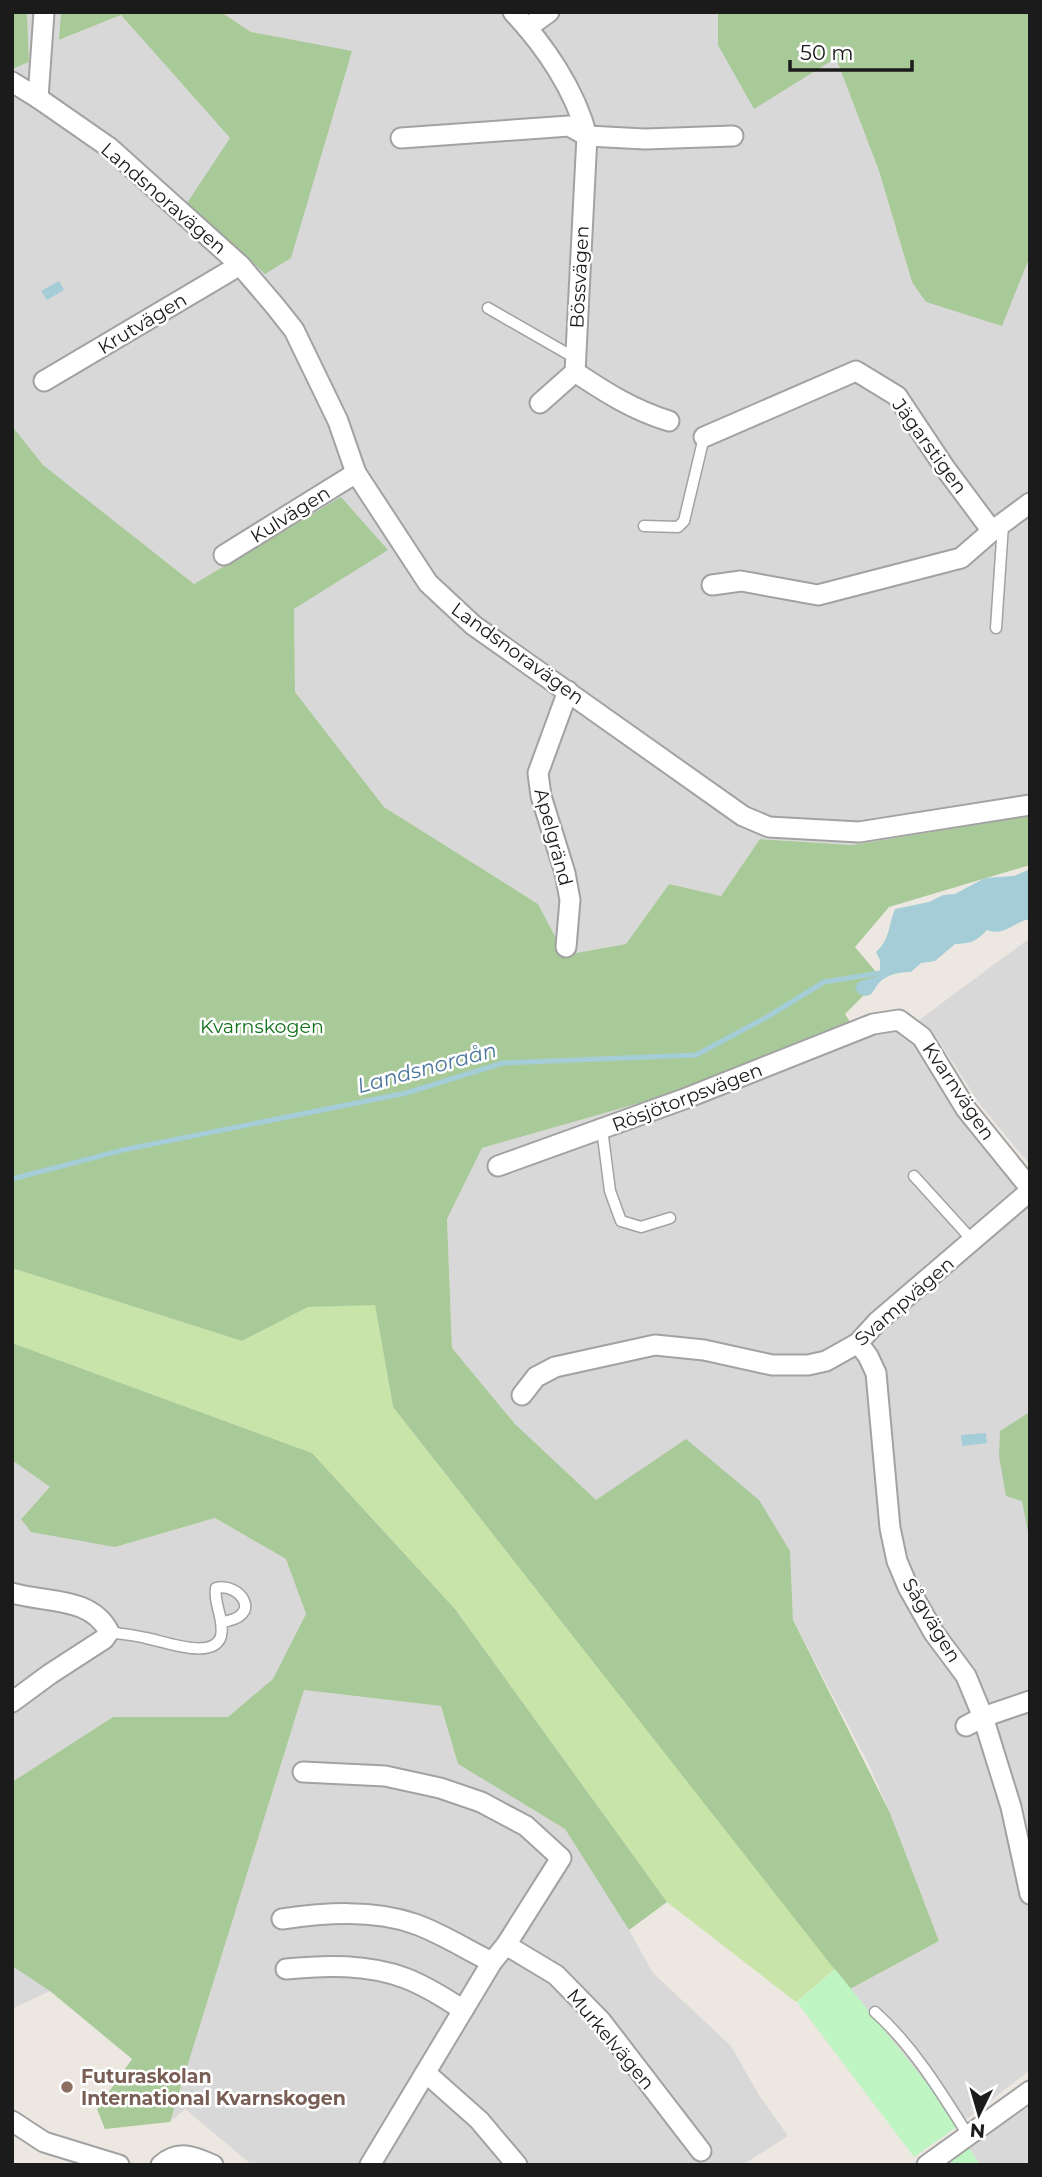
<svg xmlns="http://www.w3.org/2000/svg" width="1042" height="2177" font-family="Montserrat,sans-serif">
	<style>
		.residential { fill: #d9d8d8 }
		.grass { fill: #c8e4a9 }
		.forest { fill: #a8c998 }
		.park { fill: #bff5c3 }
		.water { fill: #a4cdd8 }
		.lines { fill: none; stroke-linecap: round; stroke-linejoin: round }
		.stream { stroke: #a4cdd8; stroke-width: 5 }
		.lane-casing { stroke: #a2a2a2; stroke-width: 13 }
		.street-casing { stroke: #a2a2a2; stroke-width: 23 }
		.lane { stroke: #fff; stroke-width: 10 }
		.street { stroke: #fff; stroke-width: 19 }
		.education-dot { fill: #8d6e63; stroke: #fff; stroke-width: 2.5 }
		.labels { text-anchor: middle; stroke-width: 5; stroke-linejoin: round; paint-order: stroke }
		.street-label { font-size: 19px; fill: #1b1b1b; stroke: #fff }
		.park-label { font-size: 19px; fill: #117117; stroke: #fff }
		.education-label { font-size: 19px; font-weight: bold; fill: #785e54; stroke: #fff; text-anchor: start }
		.water-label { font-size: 21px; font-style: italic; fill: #4b769d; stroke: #fff }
	</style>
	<rect width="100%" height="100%" fill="#ece8e1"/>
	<g class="residential">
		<polygon points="27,12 61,12 60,40 121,15 230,138 352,52 251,32 221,12 718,12 718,45 836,58 879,171 912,282 1002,326 1030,256 1030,816 852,845 760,839 721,896 669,884 626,944 565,955 538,904 384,807 295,692 294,609 387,550 341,498 194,584 42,465 12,426 12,69 29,62"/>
		<polygon points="1030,938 1030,1165 981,1106 931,1029 919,1020"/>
		<polygon points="891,1024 916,1039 1030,1200 1030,1689 990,1703 1002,1713 1030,1705 1030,2070 958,2126 850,1989 939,1941 890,1813 869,1765 793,1620 790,1551 596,1501 515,1424 452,1348 447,1219 482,1148 759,1069"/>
		<polygon points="12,1460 51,1487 21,1518 115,1547 215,1518 286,1559 306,1614 274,1679 228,1717 113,1717 12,1782"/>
		<polygon points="304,1690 441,1706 458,1764 565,1829 629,1930 653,1973 731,2046 759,2095 788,2136 742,2165 252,2165 185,2109 170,2122"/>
		<polygon points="12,1966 50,1991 12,2009"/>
		<polygon points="1030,2106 1030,2165 980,2165 969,2148"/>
	</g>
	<polygon class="grass" points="12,1268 242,1341 308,1307 375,1304 393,1407 835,1969 796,2002 667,1902 455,1609 312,1453 12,1343"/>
	<g class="forest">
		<polygon points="12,12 27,12 29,62 12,69"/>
		<polygon points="61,12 221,12 251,32 352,51 291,258 265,274 187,203 230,138 121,15 59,40"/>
		<polygon points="718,12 1030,12 1030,256 1002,326 926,302 912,282 879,171 836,58 754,109 718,45"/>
		<polygon points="12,426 43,465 194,584 341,497 388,550 294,609 295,692 384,807 538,904 565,955 626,944 669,884 721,896 760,839 852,845 1030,816 1030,865 889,907 855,947 881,978 845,1014 852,1025 759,1069 482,1148 447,1219 452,1348 515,1424 596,1500 686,1439 759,1500 790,1551 793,1620 890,1813 939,1941 850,1989 393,1407 375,1305 308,1307 242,1341 12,1268"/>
		<polygon points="12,1343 312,1453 455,1609 667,1902 629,1930 565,1829 458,1764 441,1706 304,1690 170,2122 105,2129 97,2109 132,2059 50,1991 12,1966 12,1782 113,1717 228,1717 273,1679 306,1614 286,1559 215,1518 115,1547 31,1532 21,1519 50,1487 12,1460"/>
		<polygon points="1030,1412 1030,1543 1022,1501 1006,1496 999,1456 1000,1431"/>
	</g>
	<g class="park">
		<polygon points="835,1969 950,2112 958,2126 914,2157 797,2002"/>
		<polygon points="969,2148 980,2165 947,2165"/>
	</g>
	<g class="water">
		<polygon points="59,281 64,290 47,300 41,291"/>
		<path d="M1030,869v50c-15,2 -27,18 -43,11 -10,11 -17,14 -32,14l-20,17 -14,2 -10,9c-12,0 -24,2 -33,12 -6,8 -5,14 -18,11l-5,-6 3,-7 20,-6 2,-3v-13l-4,-8c14,-12 12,-26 19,-43l34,-7 14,-7 12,-1 30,-16 29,-2z"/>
		<polygon points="986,1433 987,1443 962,1446 961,1435"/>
	</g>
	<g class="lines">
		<polyline class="stream" points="12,1179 123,1150 406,1093 503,1063 696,1055 769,1016 824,982 880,973"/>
		<defs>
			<g id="lane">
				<polyline points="488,308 575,358"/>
				<polyline points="644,526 678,527 684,521 704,437"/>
				<polyline points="996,628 1003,525"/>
				<polyline points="602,1129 610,1191 621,1221 641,1227 670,1218"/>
				<polyline points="914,1176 973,1241"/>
				<path d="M109,1632c12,2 25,3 37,6 17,3 68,23 75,-2 4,-17 -8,-32 -5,-48 24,-6 49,29 5,34"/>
				<path d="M875,2012c38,34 66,80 93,123"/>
			</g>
			<g id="street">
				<path d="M513,12c32,34 62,78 74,124l-12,236 -35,31"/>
				<polyline points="527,28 549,12"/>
				<polyline points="12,82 38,98 110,148 240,265 275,306 294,330 338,421 356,473 428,583 473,625 743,816 769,827 859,832 1030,805"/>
				<polyline points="38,98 44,12"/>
				<polyline points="401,138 569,126 587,136 645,139 733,136"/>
				<path d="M575,372c30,20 58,38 94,49"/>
				<polyline points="44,381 240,265"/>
				<polyline points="704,437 856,371 897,396 945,468 992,531"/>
				<polyline points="224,555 356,473"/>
				<polyline points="712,585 741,581 818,595 961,558 992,531 1030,503"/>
				<polyline points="566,947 570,900 565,873 541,796 538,773 568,691"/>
				<polyline points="498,1166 684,1099 873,1024 899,1020 922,1037 966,1109 1030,1188"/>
				<polyline points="858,1343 868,1356 876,1373 890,1528 897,1561 908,1587 934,1633 966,1676 983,1717 1011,1807 1030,1894"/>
				<polyline points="522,1395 536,1377 555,1367 655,1345 704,1350 772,1365 808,1365 826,1361 858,1343 877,1322 1030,1191"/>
				<path d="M12,1593c33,10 79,3 97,39l-5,7 -54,35 -38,28"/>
				<polyline points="966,1726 983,1717 1030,1701"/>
				<polyline points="303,1772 385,1776 440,1788 481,1802 526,1826 561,1858 506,1945 492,1962 370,2165"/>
				<path d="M282,1919c42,-6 91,-10 133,5 26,9 52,26 77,38"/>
				<polyline points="506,1945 556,1975 601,2021 701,2151"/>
				<path d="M286,1969c40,-4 81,-5 119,9 21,8 40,20 58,32"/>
				<polyline points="426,2073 479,2120 517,2165"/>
				<polyline points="12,2121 44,2142 119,2165"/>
				<path d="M161,2165c18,-16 34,-8 52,0"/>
				<polyline points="927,2165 1030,2091"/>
			</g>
		</defs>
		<use href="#lane" class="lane-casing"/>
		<use href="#street" class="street-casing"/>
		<use href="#lane" class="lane"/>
		<use href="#street" class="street"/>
	</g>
	<circle class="education-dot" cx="67" cy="2087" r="7"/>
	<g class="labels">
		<g class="street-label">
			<text transform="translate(164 198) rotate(41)" y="7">Landsnoravägen</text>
			<text transform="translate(579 277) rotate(-87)" y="7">Bössvägen</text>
			<text transform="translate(142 323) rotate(-31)" y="7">Krutvägen</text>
			<text transform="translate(930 446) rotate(54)" y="7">Jägarstigen</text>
			<text transform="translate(290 514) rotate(-32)" y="7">Kulvägen</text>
			<text transform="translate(518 653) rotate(36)" y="7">Landsnoravägen</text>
			<text transform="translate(554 837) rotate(75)" y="7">Apelgränd</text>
			<text transform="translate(959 1091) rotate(56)" y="7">Kvarnvägen</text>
			<text transform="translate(687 1097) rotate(-21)" y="7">Rösjötorpsvägen</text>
			<text transform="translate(904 1301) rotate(-41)" y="7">Svampvägen</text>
			<text transform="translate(932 1620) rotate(59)" y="7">Sågvägen</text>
			<text transform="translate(611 2039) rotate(50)" y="7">Murkelvägen</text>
		</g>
		<g class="park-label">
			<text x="262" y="1033">Kvarnskogen</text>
		</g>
		<g class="education-label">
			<text x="81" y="2083">Futuraskolan<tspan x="81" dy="22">International Kvarnskogen</tspan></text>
		</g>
		<g class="water-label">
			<text transform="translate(427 1068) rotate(-15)" y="7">Landsnoraån</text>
		</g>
	</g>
	<rect width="1042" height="2177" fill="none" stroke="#1b1b1b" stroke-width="28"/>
	<g transform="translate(979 2114) rotate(185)" stroke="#ffffff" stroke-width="5" paint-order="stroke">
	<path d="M0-5L12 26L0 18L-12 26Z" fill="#1b1b1b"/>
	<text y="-10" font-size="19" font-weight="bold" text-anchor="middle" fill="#1b1b1b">N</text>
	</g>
	<path d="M790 60v10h122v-10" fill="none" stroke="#1b1b1b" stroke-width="3.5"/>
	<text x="800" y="60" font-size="21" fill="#1b1b1b" stroke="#ffffff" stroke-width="5" paint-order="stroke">50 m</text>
</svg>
